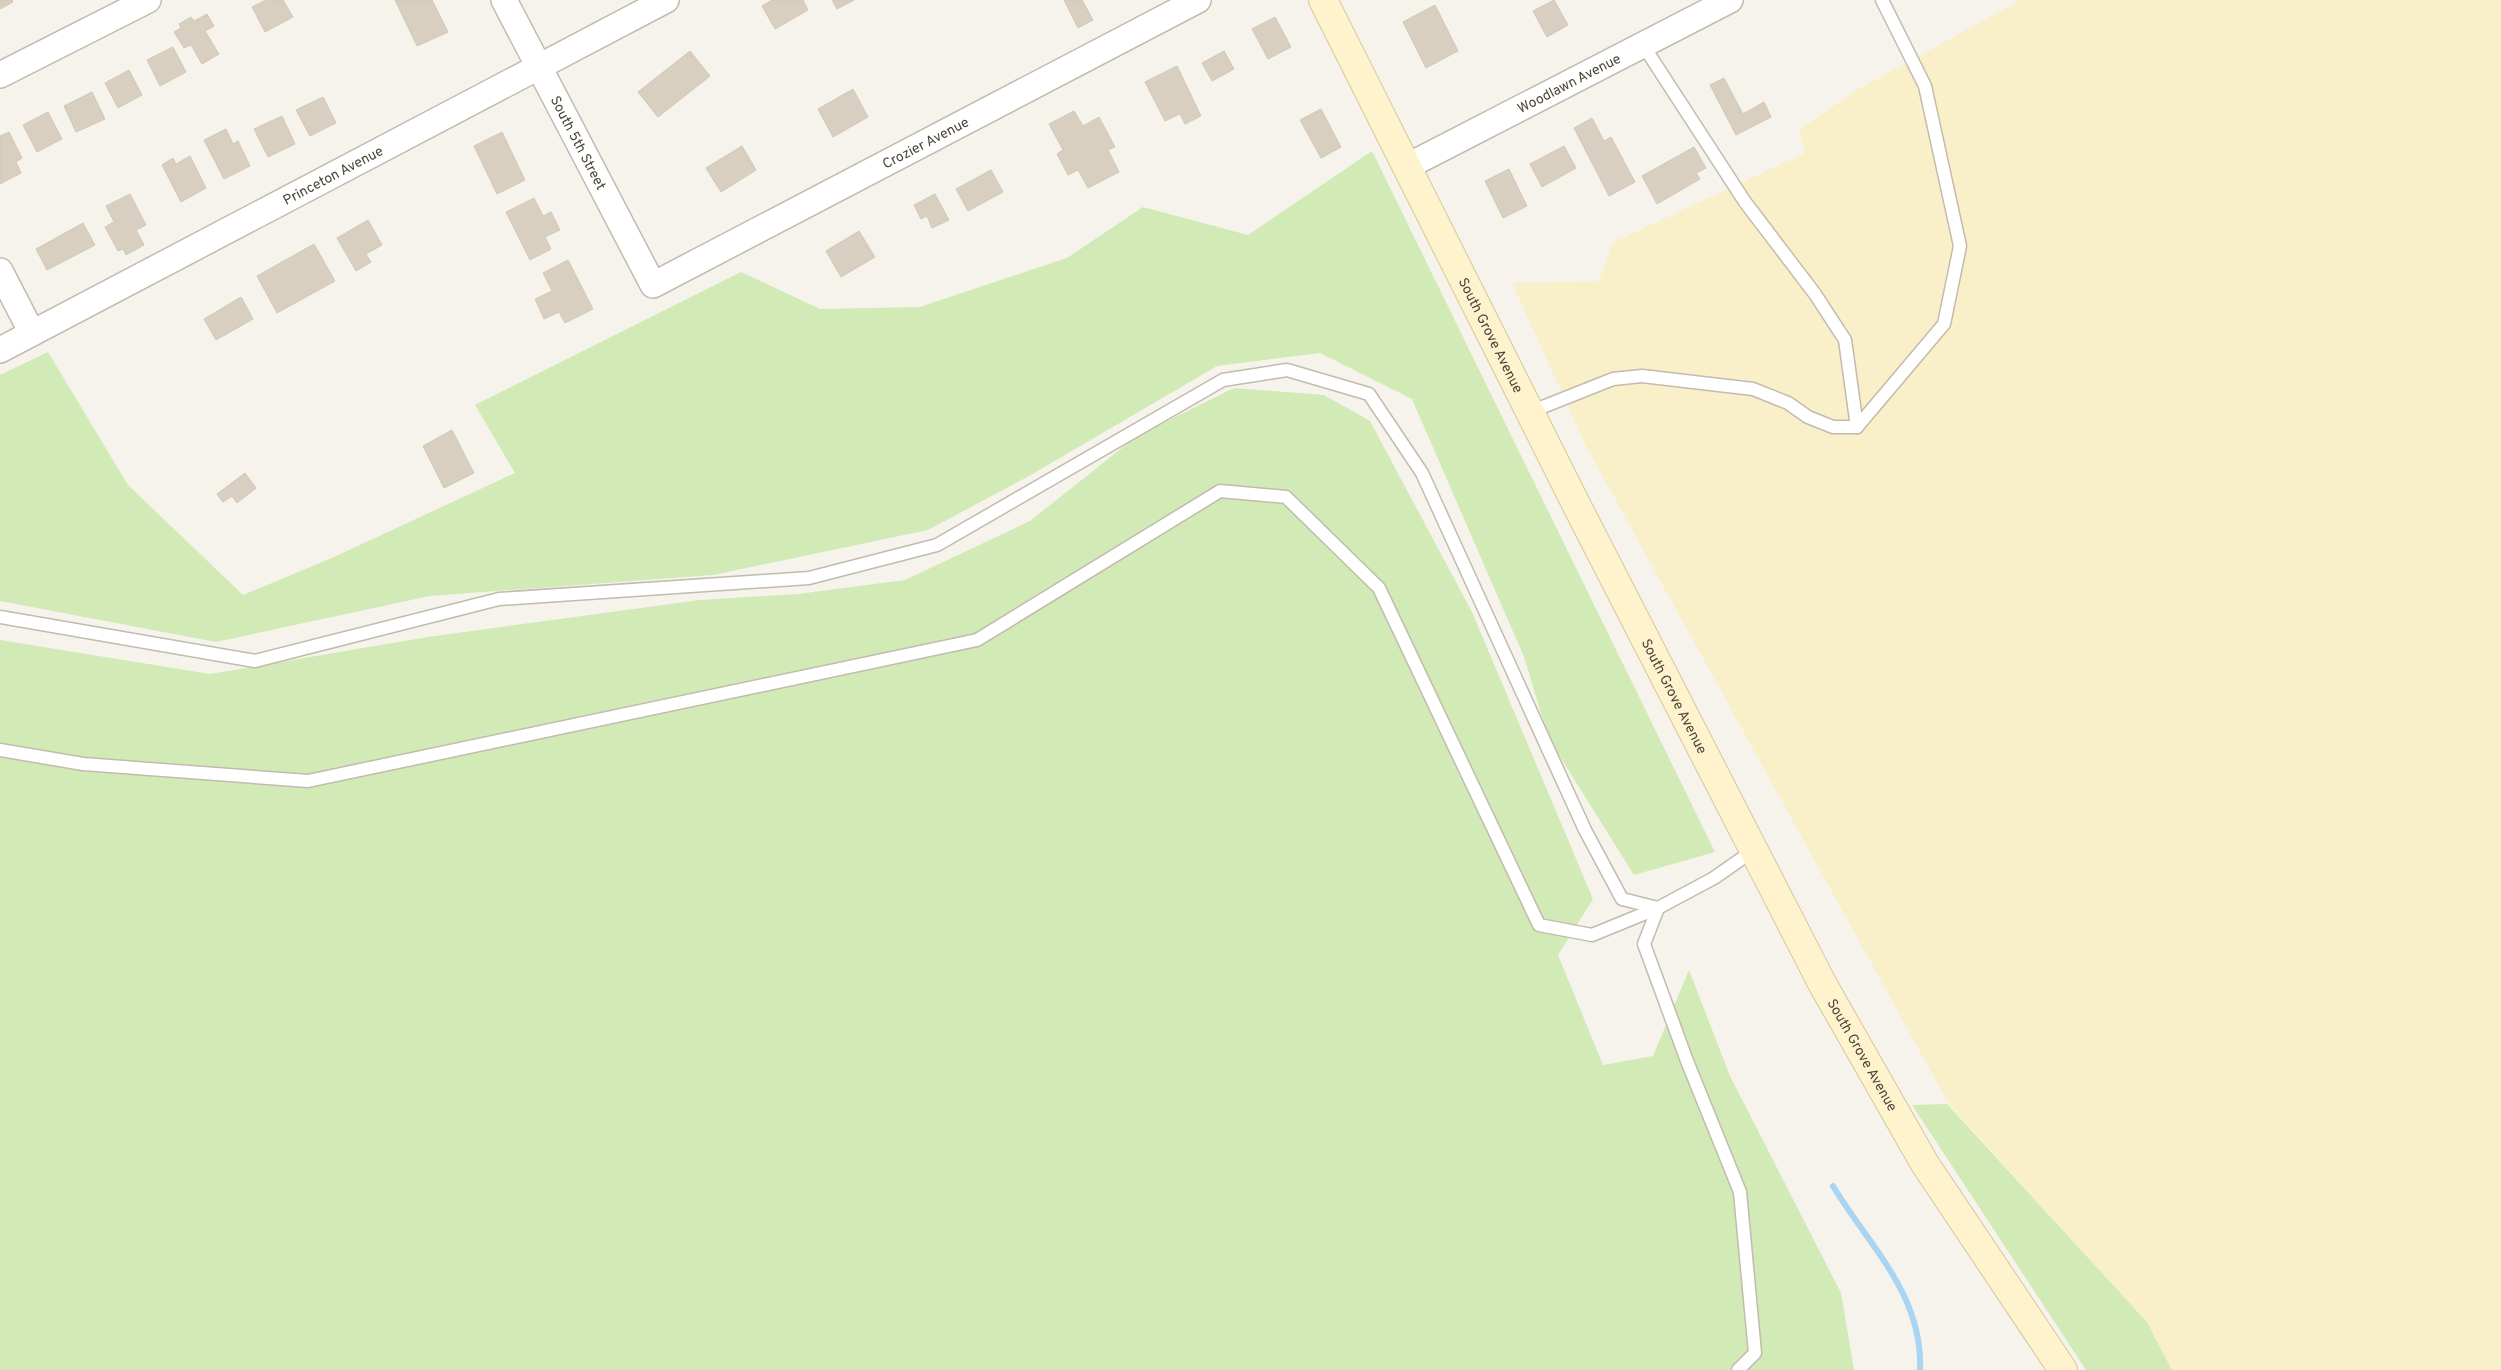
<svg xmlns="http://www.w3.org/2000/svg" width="2501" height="1370" font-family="Overpass,sans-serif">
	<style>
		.green { fill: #d2eab5 }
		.sand { fill: #f9efc9 }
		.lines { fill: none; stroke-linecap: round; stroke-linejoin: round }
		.stream { stroke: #a9d4f2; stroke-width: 6 }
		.building { fill: #d8cfc1; stroke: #d3c7b4 }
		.service-casing { stroke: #c2bbae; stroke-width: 15 }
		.minor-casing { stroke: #c2bbae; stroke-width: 28 }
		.secondary-casing { stroke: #d6c79b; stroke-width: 30 }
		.service { stroke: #fff; stroke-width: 12 }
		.minor { stroke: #fff; stroke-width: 25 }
		.secondary { stroke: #fff3cd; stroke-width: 28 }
		.labels { text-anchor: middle; stroke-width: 4.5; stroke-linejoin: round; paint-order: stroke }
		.street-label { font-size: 14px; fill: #4b4439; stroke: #fff }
	</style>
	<rect width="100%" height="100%" fill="#f6f3ec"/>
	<g class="green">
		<polygon points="1372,151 1715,852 1634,875 1549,739 1524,657 1412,399 1320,353 1217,366 1029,476 928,530 713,575 430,596 216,642 0,601 0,375 48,352 128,485 243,595 334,557 515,473 475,405 741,272 820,309 920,307 1067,258 1143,207 1248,235"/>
		<polygon points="1234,388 1324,395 1370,421 1472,612 1593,899 1558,955 1603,1065 1653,1056 1689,970 1730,1076 1841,1293 1854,1370 0,1370 0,640 210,674 428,637 700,600 798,594 905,580 1030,521 1137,436"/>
		<polygon points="1947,1104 2147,1322 2172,1370 2086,1370 1912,1105"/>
	</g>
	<polygon class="sand" points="2021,0 2501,0 2501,1370 2172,1370 2147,1322 1949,1104 1587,448 1512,283 1599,281 1612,243 1805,153 1799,130 1855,91"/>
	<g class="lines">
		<path class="stream" d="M1833,1186c36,60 90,108 87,184"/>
	</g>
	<g class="building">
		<polygon points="0,0 12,0 13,2 0,9"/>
		<polygon points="266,0 283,0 293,17 265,32 252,7"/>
		<polygon points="395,0 432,0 448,32 417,46"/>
		<polygon points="772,0 803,0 808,10 775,29 762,6"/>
		<polygon points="832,0 854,0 837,9"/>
		<polygon points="1064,0 1082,0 1093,20 1078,28"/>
		<polygon points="1554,0 1568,25 1547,37 1533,11"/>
		<polygon points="1435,5 1458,51 1426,68 1403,22"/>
		<polygon points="207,14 214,26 205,31 219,54 202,64 191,45 184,48 174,32 181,28 179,24 191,17 194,21"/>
		<polygon points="1275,17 1291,47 1268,59 1252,29"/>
		<polygon points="173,47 186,72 160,86 147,60"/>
		<polygon points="690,51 710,76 658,117 638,92"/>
		<polygon points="1224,51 1234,69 1212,81 1202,63"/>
		<polygon points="1177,66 1201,116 1185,124 1180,114 1165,121 1145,82"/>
		<polygon points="129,70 142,95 118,108 105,83"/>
		<polygon points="1724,78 1743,114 1764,102 1771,117 1736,135 1710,85"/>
		<polygon points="853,89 868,117 833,137 818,109"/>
		<polygon points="92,92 105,119 76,132 64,106"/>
		<polygon points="323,97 336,123 310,136 296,110"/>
		<polygon points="1321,109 1341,147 1321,158 1300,120"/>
		<polygon points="1074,111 1083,126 1099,117 1115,147 1108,150 1119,172 1088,188 1078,170 1068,175 1057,154 1063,150 1049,124"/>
		<polygon points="48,112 62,139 37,152 23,125"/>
		<polygon points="282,116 295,144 268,157 254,129"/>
		<polygon points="1592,118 1604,141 1611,137 1635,182 1609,196 1574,128"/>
		<polygon points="226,129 233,144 238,141 250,166 224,179 204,140"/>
		<polygon points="9,132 22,158 16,162 21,173 0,184 0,136"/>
		<polygon points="502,132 525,180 497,194 474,146"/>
		<polygon points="742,146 756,170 721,192 706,168"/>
		<polygon points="1564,146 1576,168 1542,187 1530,164"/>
		<polygon points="1694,147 1706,168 1696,173 1700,179 1657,204 1642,176"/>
		<polygon points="190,156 206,188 181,202 162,165 173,158 176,164"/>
		<polygon points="1509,169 1527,206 1503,218 1485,181"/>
		<polygon points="991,170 1003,192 968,211 956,189"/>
		<polygon points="130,194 146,225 136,230 144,245 126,255 123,249 118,251 105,227 114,222 106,206"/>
		<polygon points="935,194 949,220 932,228 927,216 921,219 914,205"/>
		<polygon points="534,198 543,216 551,212 560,230 545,237 551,249 530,260 506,212"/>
		<polygon points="368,220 382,245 366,254 371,262 356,271 337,238"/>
		<polygon points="83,223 95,245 47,270 36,249"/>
		<polygon points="859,231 875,257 841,277 826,251"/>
		<polygon points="314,244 335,281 277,313 257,276"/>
		<polygon points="568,260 593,309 565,323 559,312 544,319 535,299 552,291 543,273"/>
		<polygon points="241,297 253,319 216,340 204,319"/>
		<polygon points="452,430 474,473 444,488 423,446"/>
		<polygon points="245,473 256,488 237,503 232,496 223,502 217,494"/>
	</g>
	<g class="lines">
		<defs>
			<g id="service">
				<polyline points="1643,45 1745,202 1815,294 1845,340 1857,427"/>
				<polyline points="1530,412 1613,379 1642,376 1753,389 1788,403 1808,417 1833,427 1857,427"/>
				<polyline points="1857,427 1944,324 1960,246 1925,86 1882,0"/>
				<polyline points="0,617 255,661 499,599 809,578 937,545 1223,380 1287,370 1369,394 1422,473 1585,830 1622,899 1658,908 1714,878 1754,850"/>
				<polyline points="0,750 83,764 308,781 977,640 1220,491 1286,497 1379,588 1539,925 1592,935 1658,908"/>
				<polyline points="1658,908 1644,944 1687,1061 1740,1192 1755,1353 1738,1370"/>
			</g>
			<g id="minor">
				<path id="s1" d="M504,0l149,285 545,-285"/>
				<polyline points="0,75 148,0"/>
				<path id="s2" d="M1408,166l322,-166"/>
				<polyline points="0,271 32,333"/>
				<path id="s3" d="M0,350l666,-350"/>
			</g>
			<g id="secondary">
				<path id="s4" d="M1323,0l256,510 244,475 102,179 138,206"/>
			</g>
		</defs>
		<use href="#service" class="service-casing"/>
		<use href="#minor" class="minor-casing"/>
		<use href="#secondary" class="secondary-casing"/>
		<use href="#service" class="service"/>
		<use href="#minor" class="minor"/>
		<use href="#secondary" class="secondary"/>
	</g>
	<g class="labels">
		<g class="street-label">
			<text dy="5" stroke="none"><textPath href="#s2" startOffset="181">Woodlawn Avenue</textPath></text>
			<text dy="5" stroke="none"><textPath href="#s1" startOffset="161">South 5th Street</textPath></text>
			<text dy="5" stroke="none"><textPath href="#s1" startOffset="629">Crozier Avenue</textPath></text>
			<text dy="5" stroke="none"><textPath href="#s3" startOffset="376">Princeton Avenue</textPath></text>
			<text dy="5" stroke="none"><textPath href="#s4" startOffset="375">South Grove Avenue</textPath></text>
			<text dy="5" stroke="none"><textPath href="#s4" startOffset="780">South Grove Avenue</textPath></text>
			<text dy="5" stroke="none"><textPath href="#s4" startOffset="1185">South Grove Avenue</textPath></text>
		</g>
	</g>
</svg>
